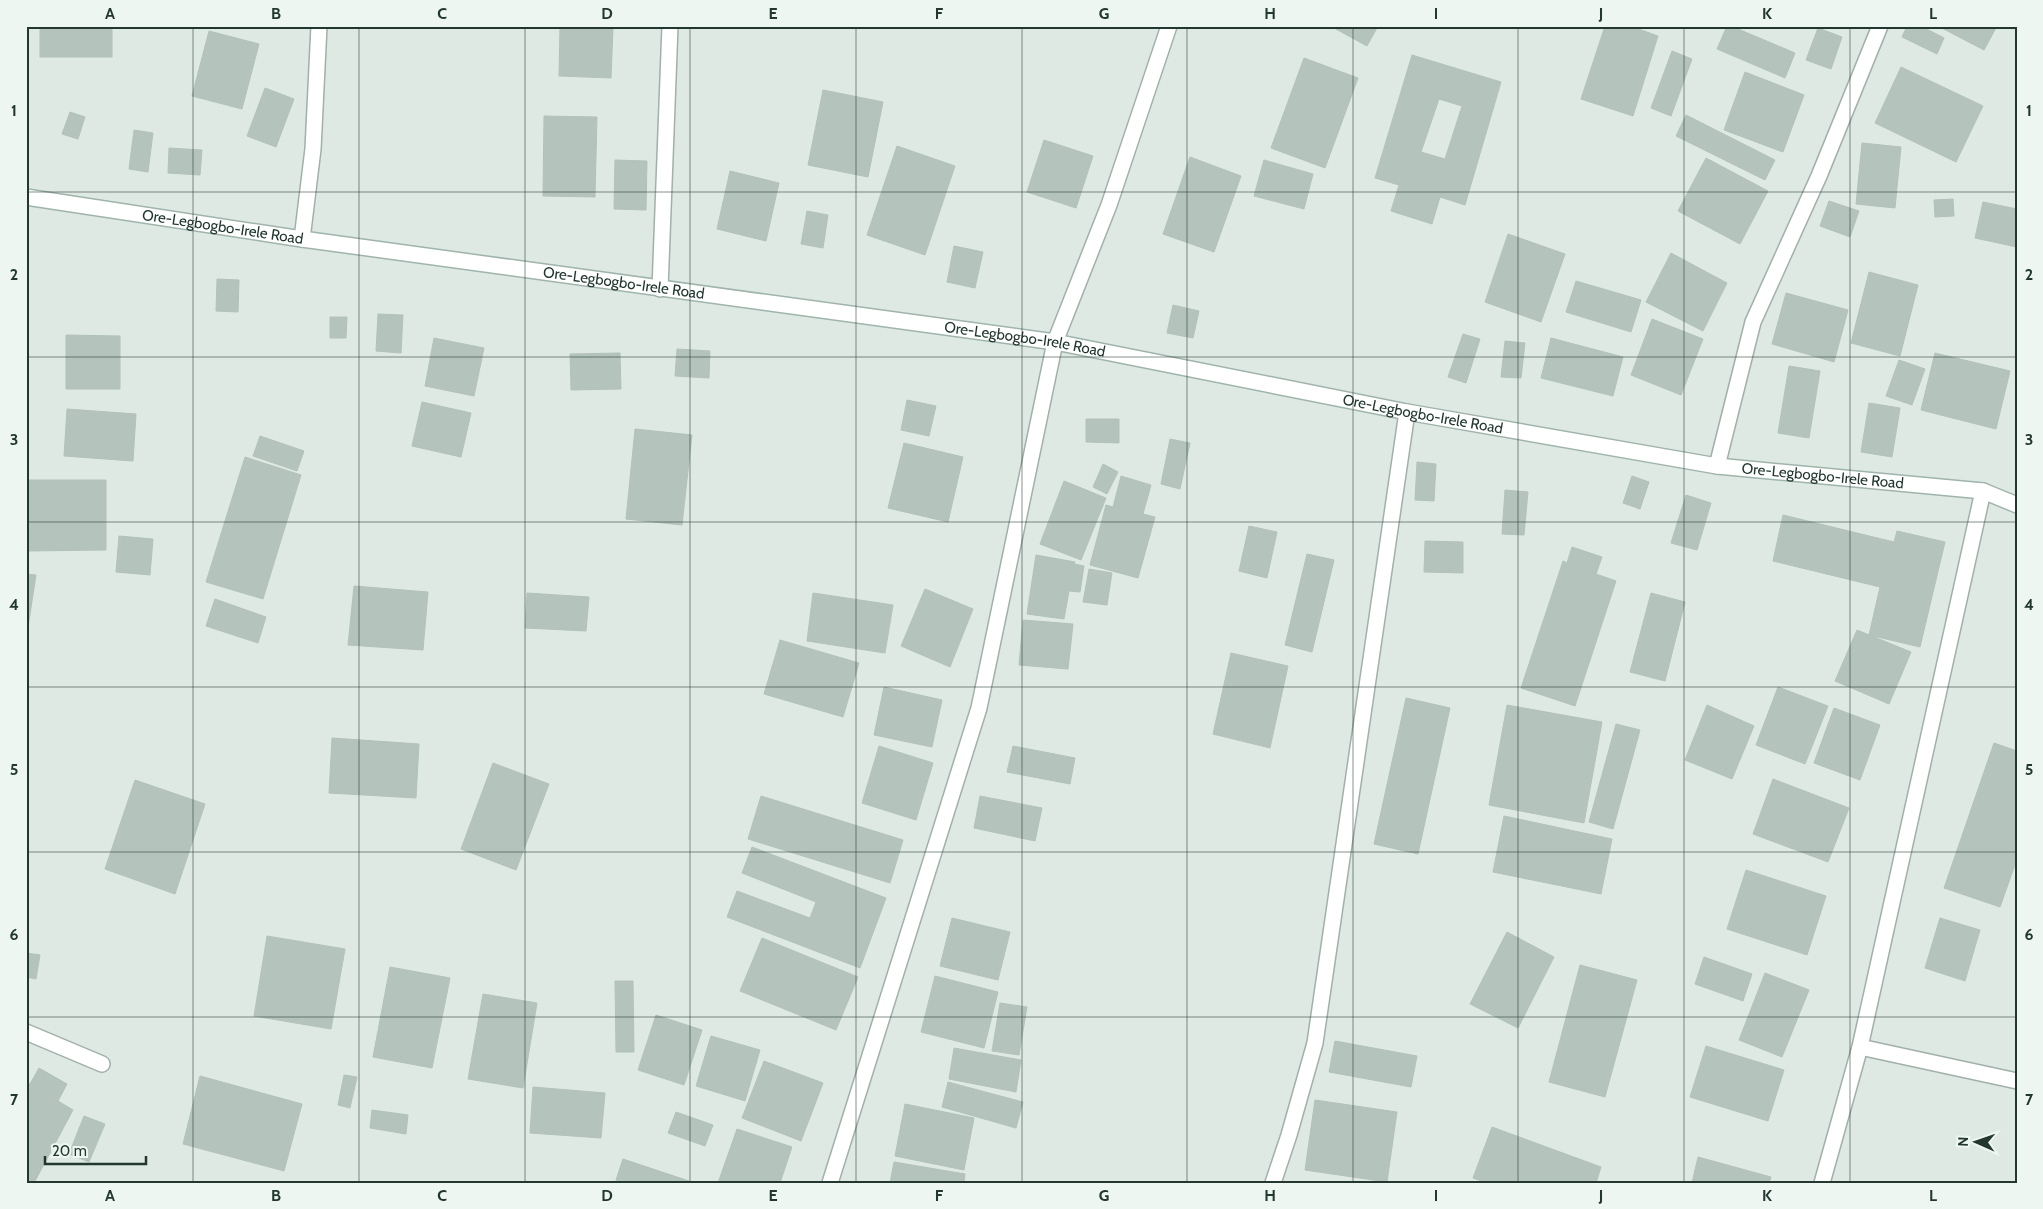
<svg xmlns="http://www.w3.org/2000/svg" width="2043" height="1209" font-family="Cabin,sans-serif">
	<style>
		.building { fill: #b4c3bc; stroke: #b2c2ba; fill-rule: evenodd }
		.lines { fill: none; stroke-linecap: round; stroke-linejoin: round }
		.minor-casing { stroke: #a2b0aa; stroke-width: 18 }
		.secondary-casing { stroke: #9fb4ab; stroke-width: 18 }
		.minor { stroke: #fff; stroke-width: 15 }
		.secondary { stroke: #fff; stroke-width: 15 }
		.grid { fill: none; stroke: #213730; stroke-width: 1; stroke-opacity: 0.55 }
		.labels { text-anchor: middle; stroke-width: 5; stroke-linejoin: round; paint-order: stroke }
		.street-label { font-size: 15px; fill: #213730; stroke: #eef6f2 }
		.neatline { fill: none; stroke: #213730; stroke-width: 2 }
		.grid-label { font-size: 16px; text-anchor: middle; font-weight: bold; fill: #213730 }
	</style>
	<rect width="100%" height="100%" fill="#dee9e3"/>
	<g class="building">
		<rect x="40" y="26" width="72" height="31"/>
		<polygon points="560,26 613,28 611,78 559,76"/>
		<polygon points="1335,26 1378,26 1367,46 1334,28"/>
		<polygon points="1605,26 1630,26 1658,36 1633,116 1581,99"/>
		<polygon points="1727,26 1731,26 1795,53 1785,78 1717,49"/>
		<polygon points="1907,26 1921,26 1944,38 1937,54 1902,37"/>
		<polygon points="1938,26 1997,26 1984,50"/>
		<polygon points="1818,28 1842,37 1831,69 1806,60"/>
		<polygon points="209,31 259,44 242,109 192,96"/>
		<polygon points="1672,51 1692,59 1671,116 1651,108"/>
		<path d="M1412,55l89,27 -36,123 -25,-8 -8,27 -41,-13 8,-26 -24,-7zM1439,99l23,7 -17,53 -24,-7z"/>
		<polygon points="1304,58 1358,78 1325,168 1271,148"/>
		<polygon points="1901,67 1983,106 1956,162 1875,123"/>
		<polygon points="1745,72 1804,95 1783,152 1724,130"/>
		<polygon points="265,88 294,99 276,147 247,136"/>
		<polygon points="823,90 883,102 868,177 808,165"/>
		<polygon points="70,112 85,117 78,139 62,134"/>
		<polygon points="1686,115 1775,160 1765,180 1676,136"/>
		<polygon points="544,116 597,117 595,197 543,196"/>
		<polygon points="134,130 153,133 148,172 129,169"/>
		<polygon points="1044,140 1093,156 1076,208 1027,192"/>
		<polygon points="1862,143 1901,147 1895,208 1856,204"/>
		<polygon points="897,146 955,166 925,255 867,235"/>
		<polygon points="169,148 202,150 200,175 168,173"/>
		<polygon points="1190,157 1241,176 1214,252 1163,234"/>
		<polygon points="1706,158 1768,191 1740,244 1678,211"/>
		<polygon points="615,160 647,161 646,210 614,209"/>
		<polygon points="1264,160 1313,174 1304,209 1254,196"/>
		<polygon points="730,171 779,183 766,241 717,229"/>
		<polygon points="1953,199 1954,216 1935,217 1934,200"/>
		<polygon points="1829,201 1859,211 1850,237 1820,226"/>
		<polygon points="1983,202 2017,209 2017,247 1975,238"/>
		<polygon points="807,211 828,215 823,248 801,244"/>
		<polygon points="1508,234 1565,254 1541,322 1485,302"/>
		<polygon points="954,246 983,252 975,288 947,282"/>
		<polygon points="1671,253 1727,283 1703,331 1646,302"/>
		<polygon points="1869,272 1918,285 1900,356 1851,343"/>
		<polygon points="217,279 239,280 238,312 216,311"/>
		<polygon points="1576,281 1641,300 1631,332 1566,312"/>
		<polygon points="1786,293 1848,310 1834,362 1772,344"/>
		<polygon points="1173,305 1199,311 1193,338 1167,333"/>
		<polygon points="378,314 403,315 401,353 376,351"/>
		<polygon points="330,317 347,317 346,338 330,338"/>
		<polygon points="1652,319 1703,339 1681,395 1631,375"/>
		<polygon points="1463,334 1480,339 1466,383 1448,377"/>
		<polygon points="66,335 120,336 120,389 66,389"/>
		<polygon points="434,338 484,348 474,396 425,386"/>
		<polygon points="1551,338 1623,357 1613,396 1541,378"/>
		<polygon points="1505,341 1525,343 1521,378 1501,377"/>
		<polygon points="677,349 710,351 709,378 675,376"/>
		<polygon points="620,353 621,389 571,390 570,354"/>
		<polygon points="1935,353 2010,371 1996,429 1921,410"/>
		<polygon points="1899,360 1925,369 1912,405 1886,396"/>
		<polygon points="1789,366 1820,371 1809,438 1778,433"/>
		<polygon points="907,400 936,406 929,436 901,430"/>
		<polygon points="422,402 471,413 461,457 412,446"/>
		<polygon points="1869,403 1900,408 1892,457 1861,452"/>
		<polygon points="67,409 136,414 133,461 64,456"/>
		<polygon points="1086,419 1119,419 1119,443 1086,442"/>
		<polygon points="635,429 692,435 682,525 626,519"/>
		<polygon points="260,436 304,451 297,471 253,456"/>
		<polygon points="1170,439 1190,443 1180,489 1161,484"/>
		<polygon points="904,443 963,457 948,522 888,508"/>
		<polygon points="245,457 301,475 263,599 206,582"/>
		<polygon points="1417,462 1436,464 1434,501 1415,500"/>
		<polygon points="1103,464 1118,472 1107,494 1093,487"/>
		<polygon points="1121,476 1151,485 1143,514 1155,517 1138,578 1090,565 1106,505 1113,507"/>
		<polygon points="1632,476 1649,482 1640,509 1623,503"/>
		<polygon points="26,480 106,480 106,550 26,551"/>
		<polygon points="1064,481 1106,498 1081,560 1040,544"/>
		<polygon points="1505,490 1528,492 1524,535 1502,534"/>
		<polygon points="1686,495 1711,503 1697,550 1671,543"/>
		<polygon points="1783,515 1894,542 1897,531 1945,542 1920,647 1869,635 1880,587 1773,561"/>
		<polygon points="1249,526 1277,532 1267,578 1239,571"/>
		<polygon points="119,536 153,539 150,575 116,572"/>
		<polygon points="1425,541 1463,542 1463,573 1424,572"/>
		<polygon points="1572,547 1602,557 1596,574 1616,581 1575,706 1521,688 1563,561 1567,563"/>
		<polygon points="1307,554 1334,560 1312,652 1285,645"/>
		<polygon points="1036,555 1075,562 1074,564 1084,566 1080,592 1069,591 1064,619 1027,614"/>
		<polygon points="1089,569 1112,573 1107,605 1083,602"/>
		<polygon points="26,574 36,575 26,640"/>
		<polygon points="354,586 428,592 423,650 348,645"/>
		<polygon points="925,589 973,609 950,667 901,646"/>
		<polygon points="527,593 589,597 586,631 525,628"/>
		<polygon points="813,593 893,605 885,653 807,641"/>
		<polygon points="1651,593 1685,602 1665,681 1630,672"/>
		<polygon points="215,599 266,617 258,643 206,626"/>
		<polygon points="1023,620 1073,624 1068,669 1019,665"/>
		<polygon points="1857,630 1911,652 1889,704 1835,681"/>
		<polygon points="780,640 859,663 843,717 764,694"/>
		<polygon points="1231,653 1288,666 1270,748 1213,734"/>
		<polygon points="884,687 942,700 932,747 874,735"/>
		<polygon points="1778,687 1828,706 1805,764 1756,745"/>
		<polygon points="1406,698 1450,708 1418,854 1374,844"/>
		<polygon points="1507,705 1602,722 1584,823 1489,805"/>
		<polygon points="1707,705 1754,726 1732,779 1685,760"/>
		<polygon points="1834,708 1880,725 1860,780 1814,763"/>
		<polygon points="1616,724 1640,730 1613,829 1589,822"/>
		<polygon points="332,738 419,744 416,798 329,793"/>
		<polygon points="1994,743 2017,751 2017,859 2000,907 1944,888"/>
		<polygon points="879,746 933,763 916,820 862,803"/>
		<polygon points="1013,746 1075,758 1070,784 1007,772"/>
		<polygon points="493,763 549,784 516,870 461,849"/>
		<polygon points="1773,779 1849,808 1828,862 1753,834"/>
		<polygon points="135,780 205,804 175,894 105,869"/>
		<polygon points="761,796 903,840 890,883 748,839"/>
		<polygon points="980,796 1042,808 1035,841 974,828"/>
		<polygon points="1504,816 1612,839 1601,894 1493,872"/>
		<polygon points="752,847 886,898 860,968 727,917 737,891 810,918 816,902 742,873"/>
		<polygon points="1746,870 1826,896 1807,955 1727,929"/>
		<polygon points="952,918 1010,932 998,980 940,966"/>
		<polygon points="1940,918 1980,930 1965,981 1925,968"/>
		<polygon points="1507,932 1554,957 1518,1028 1470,1004"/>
		<polygon points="267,936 345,949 331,1029 254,1016"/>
		<polygon points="762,938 858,977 836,1030 740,991"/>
		<polygon points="26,953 40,955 36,979 26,977"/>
		<polygon points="1704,957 1752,974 1743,1001 1695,984"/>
		<polygon points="1580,965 1637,980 1605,1097 1549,1082"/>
		<polygon points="390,967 450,978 432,1068 373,1057"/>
		<polygon points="1765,973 1809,990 1782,1057 1739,1040"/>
		<polygon points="935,976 998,992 984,1048 921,1032"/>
		<polygon points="615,981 633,981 634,1052 616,1052"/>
		<polygon points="483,994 537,1003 523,1088 468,1079"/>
		<polygon points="1000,1003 1027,1007 1019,1055 992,1051"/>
		<polygon points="656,1015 702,1030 684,1085 638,1070"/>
		<polygon points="711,1036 760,1050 745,1101 696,1086"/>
		<polygon points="1335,1041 1417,1056 1411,1087 1329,1072"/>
		<polygon points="1706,1046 1784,1070 1768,1121 1690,1097"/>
		<polygon points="954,1048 1021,1060 1016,1092 949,1079"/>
		<polygon points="764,1061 823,1083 801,1141 742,1118"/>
		<polygon points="39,1068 67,1084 58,1101 73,1110 34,1183 26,1183 26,1082 30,1084"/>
		<polygon points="344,1075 357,1077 350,1108 338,1105"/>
		<polygon points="200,1076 302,1104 284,1171 183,1144"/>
		<polygon points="948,1082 1023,1102 1016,1128 942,1107"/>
		<polygon points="533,1087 605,1093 601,1138 530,1133"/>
		<polygon points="1315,1100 1397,1112 1387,1182 1305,1170"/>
		<polygon points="905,1104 974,1118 964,1170 895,1156"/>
		<polygon points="372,1110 408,1115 406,1134 370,1128"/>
		<polygon points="676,1112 713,1125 705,1146 668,1133"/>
		<polygon points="84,1116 105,1124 89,1162 69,1154"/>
		<polygon points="1492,1127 1601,1167 1596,1183 1487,1183 1473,1178"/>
		<polygon points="737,1129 792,1147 780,1183 718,1183"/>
		<polygon points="1698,1157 1771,1177 1769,1183 1692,1183"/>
		<polygon points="623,1159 695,1183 625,1183 616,1180"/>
		<polygon points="894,1162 965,1174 964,1183 890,1183"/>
	</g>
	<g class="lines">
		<defs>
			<g id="minor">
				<polyline points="302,239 313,149 319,26"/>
				<polyline points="660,289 670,26"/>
				<polyline points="1717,466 1753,322 1819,176 1880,26"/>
				<polyline points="26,1032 102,1064"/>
				<polyline points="1860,1047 2017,1081"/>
				<polyline points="830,1183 979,708 1055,342 1109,205 1169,26"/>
				<polyline points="1273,1183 1289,1135 1315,1043 1407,412"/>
				<polyline points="1822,1183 1860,1047 1983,491"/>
			</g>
			<g id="secondary">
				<path id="s1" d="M26,197l276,42 753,103 352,70 310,54 266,25 34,14"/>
			</g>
		</defs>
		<use href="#minor" class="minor-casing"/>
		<use href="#secondary" class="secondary-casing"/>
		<use href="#minor" class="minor"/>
		<use href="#secondary" class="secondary"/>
	</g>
	<path class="grid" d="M193,26v1157M359,26v1157M525,26v1157M690,26v1157M856,26v1157M1022,26v1157M1187,26v1157M1353,26v1157M1518,26v1157M1684,26v1157M1850,26v1157M26,192h1991M26,357h1991M26,522h1991M26,687h1991M26,852h1991M26,1017h1991"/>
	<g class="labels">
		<g class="street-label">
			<text dy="5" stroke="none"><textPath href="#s1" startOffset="199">Ore-Legbogbo-Irele Road</textPath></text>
			<text dy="5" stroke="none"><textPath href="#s1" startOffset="604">Ore-Legbogbo-Irele Road</textPath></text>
			<text dy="5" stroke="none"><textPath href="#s1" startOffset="1009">Ore-Legbogbo-Irele Road</textPath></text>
			<text dy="5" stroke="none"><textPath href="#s1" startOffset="1414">Ore-Legbogbo-Irele Road</textPath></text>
			<text dy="5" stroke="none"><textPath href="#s1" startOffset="1819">Ore-Legbogbo-Irele Road</textPath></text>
		</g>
	</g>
	<rect width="2043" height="1209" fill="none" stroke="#eef6f2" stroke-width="55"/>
	<g transform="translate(1976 1142) rotate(272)" stroke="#eef6f2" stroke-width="4" paint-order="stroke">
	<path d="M0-4L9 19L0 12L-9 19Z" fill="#213730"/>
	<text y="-8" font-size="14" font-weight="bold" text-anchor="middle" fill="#213730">N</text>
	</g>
	<path d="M45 1156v8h101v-8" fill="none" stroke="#213730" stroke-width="2.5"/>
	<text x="52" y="1156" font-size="15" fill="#213730" stroke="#eef6f2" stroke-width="4" paint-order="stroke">20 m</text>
	<rect x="28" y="28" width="1988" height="1154" class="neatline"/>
	<g class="grid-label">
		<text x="110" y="19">A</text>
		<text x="276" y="19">B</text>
		<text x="442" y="19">C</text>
		<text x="607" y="19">D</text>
		<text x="773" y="19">E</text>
		<text x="939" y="19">F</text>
		<text x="1104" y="19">G</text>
		<text x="1270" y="19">H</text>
		<text x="1436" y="19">I</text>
		<text x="1601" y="19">J</text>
		<text x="1767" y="19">K</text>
		<text x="1933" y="19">L</text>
		<text x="14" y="116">1</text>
		<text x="2029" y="116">1</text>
		<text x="14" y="280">2</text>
		<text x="2029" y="280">2</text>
		<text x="14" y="445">3</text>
		<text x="2029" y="445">3</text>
		<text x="14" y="610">4</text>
		<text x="2029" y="610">4</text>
		<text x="14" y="775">5</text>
		<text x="2029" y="775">5</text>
		<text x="14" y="940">6</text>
		<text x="2029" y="940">6</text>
		<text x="14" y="1105">7</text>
		<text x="2029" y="1105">7</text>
		<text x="110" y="1201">A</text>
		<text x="276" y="1201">B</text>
		<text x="442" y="1201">C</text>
		<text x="607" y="1201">D</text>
		<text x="773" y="1201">E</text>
		<text x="939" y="1201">F</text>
		<text x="1104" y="1201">G</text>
		<text x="1270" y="1201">H</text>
		<text x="1436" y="1201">I</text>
		<text x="1601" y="1201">J</text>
		<text x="1767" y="1201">K</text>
		<text x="1933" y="1201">L</text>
	</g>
</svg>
